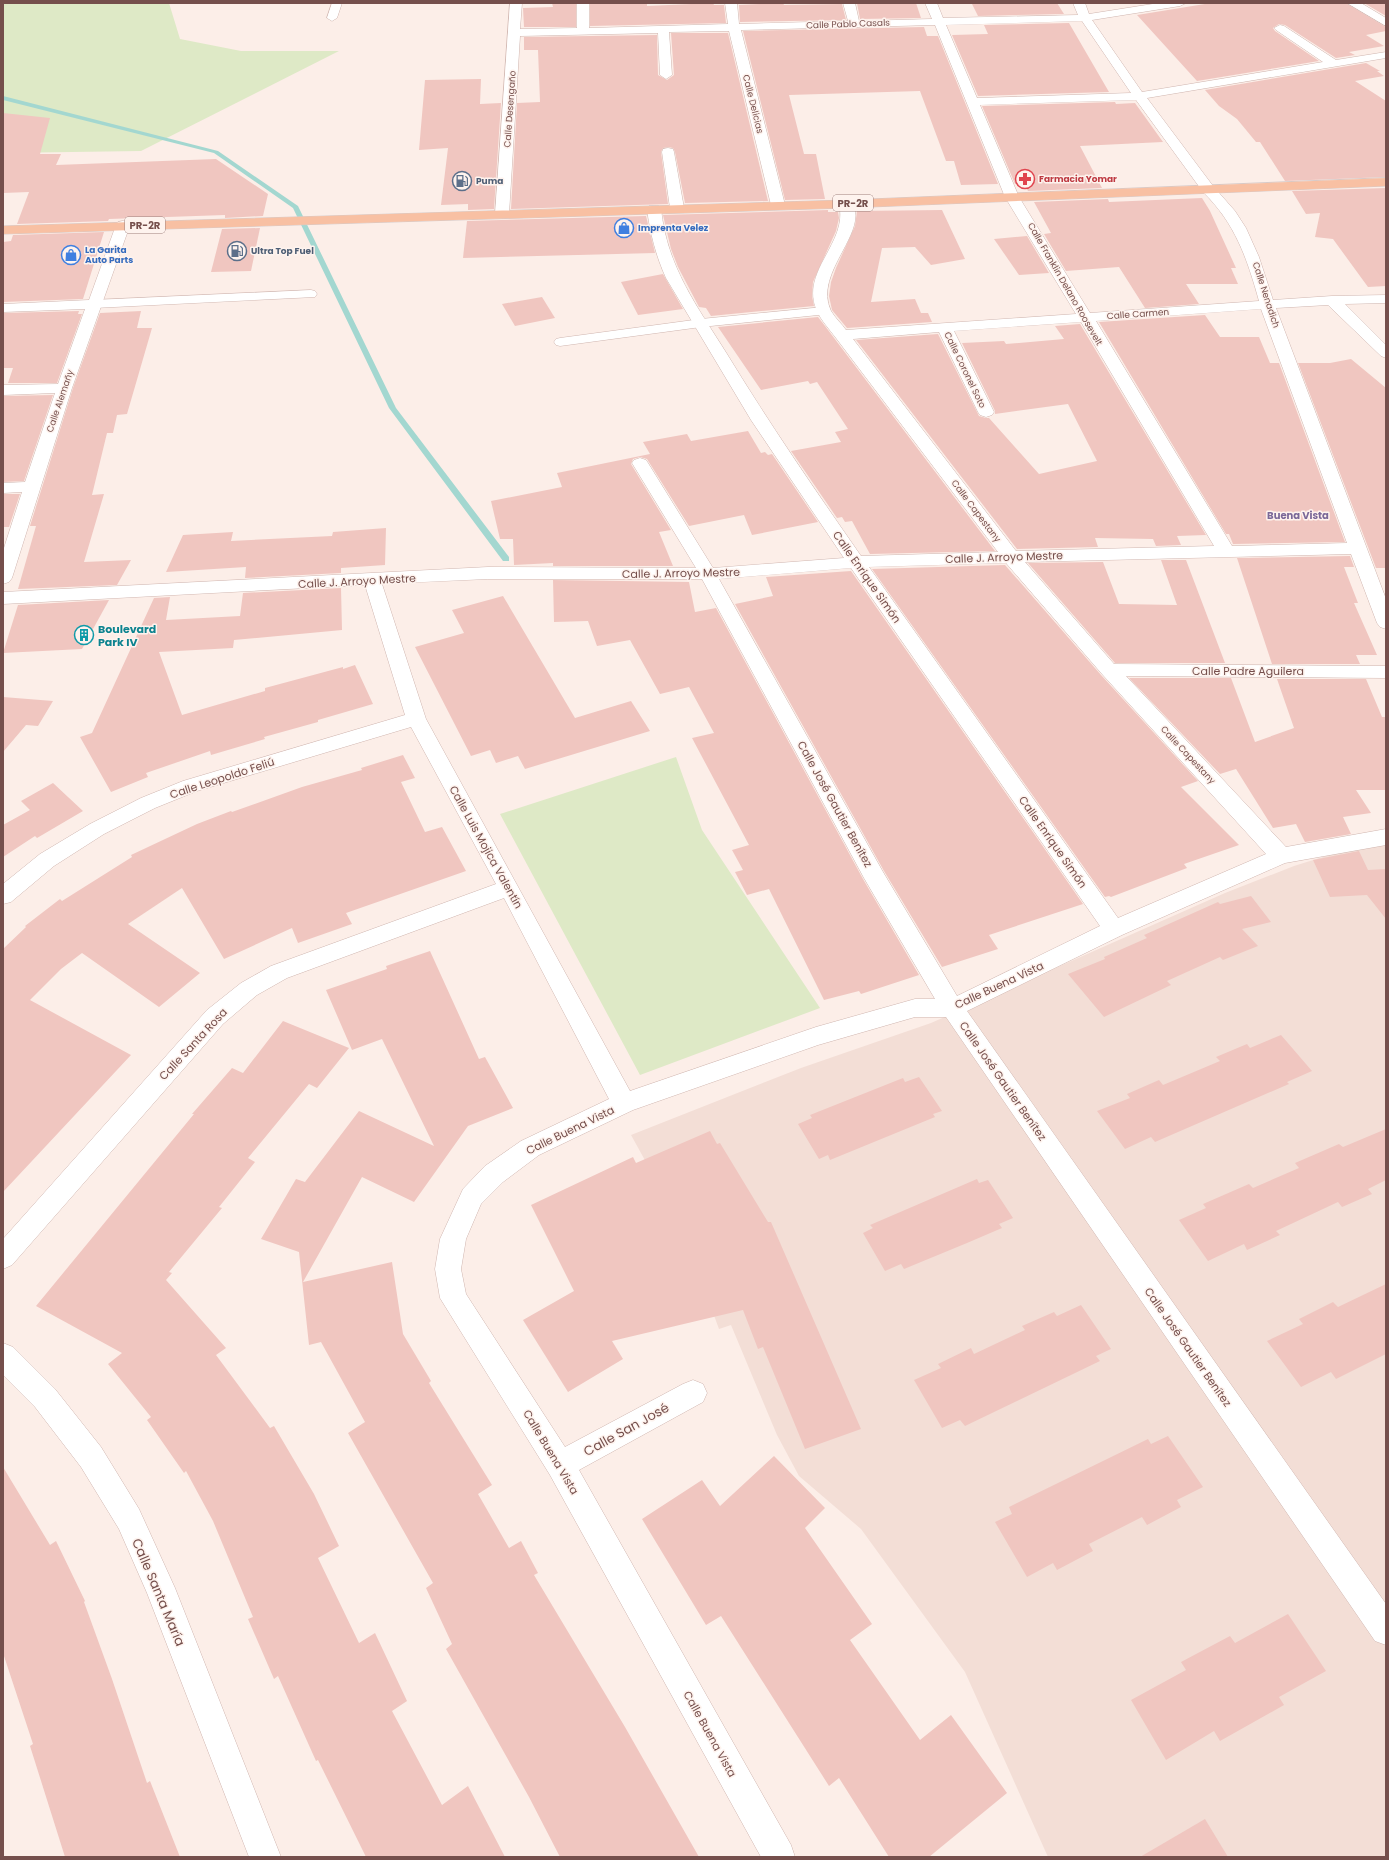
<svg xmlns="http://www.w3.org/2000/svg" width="1389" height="1860" font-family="Poppins,sans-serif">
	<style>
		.residential { fill: #f3ded6 }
		.green { fill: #dee9c6 }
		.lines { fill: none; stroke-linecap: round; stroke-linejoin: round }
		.stream { fill: #a3d7d0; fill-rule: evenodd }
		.building { fill: #f0c6c0 }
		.lane-casing { stroke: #d0b6b0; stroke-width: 1 }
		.street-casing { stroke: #d0b6b0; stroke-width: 1 }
		.primary-casing { stroke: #d6cac9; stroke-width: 1 }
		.lane { fill: #fff; fill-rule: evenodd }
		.street { fill: #fff; fill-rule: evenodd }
		.primary { fill: #f8c0a3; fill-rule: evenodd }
		.labels { text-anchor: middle; stroke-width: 3; stroke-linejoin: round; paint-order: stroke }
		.far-street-label { font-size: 9px; fill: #754f4c; stroke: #fef3ee }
		.far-health-label { font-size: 9px; font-weight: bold; fill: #be3a42; stroke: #fef3ee; text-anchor: start }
		.far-service-label { font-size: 9px; font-weight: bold; fill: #4e5e75; stroke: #fef3ee; text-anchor: start }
		.far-shop-label { font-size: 9px; font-weight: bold; fill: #366cbe; stroke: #fef3ee; text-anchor: start }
		.shield { fill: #fef3ee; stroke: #9e807d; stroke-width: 1 }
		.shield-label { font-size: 10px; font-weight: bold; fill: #754f4c }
		.far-neighbourhood-label { font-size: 10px; font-weight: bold; fill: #7b6898; stroke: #fef3ee }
		.street-label { font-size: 11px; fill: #754f4c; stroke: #fef3ee }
		.culture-label { font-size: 11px; font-weight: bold; fill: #0d838f; stroke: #fef3ee; text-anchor: start }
		.near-street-label { font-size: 13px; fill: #754f4c; stroke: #fef3ee }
	</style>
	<rect width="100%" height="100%" fill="#fceee8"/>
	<polygon class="residential" points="1386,843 1386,1857 1048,1857 965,1672 861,1529 799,1476 777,1435 731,1325 719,1329 709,1302 698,1256 631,1135 801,1068 931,1023 1225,893 1294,866 1358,846"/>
	<g class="green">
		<polygon points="3,3 169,3 180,39 241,51 339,51 141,151 3,153"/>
		<polygon points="676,757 702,830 820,1008 640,1075 500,814"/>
	</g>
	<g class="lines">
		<polygon class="stream" points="3,96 218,151 298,206 396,408 509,557 509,561 503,561 389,408 293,208 214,153 3,100"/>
	</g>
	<g class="building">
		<polygon points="552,3 576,3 576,27 524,27 523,8 553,7"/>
		<polygon points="590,3 647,3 647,6 713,3 714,5 724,5 726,23 590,26"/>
		<polygon points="783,3 784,5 842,4 846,20 740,22 739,5"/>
		<polygon points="857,3 916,3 921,18 860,19"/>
		<polygon points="994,3 1057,3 1064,14 978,16 972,4"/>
		<polygon points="1211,3 1346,3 1386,27 1386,31 1366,35 1384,46 1349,52 1355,55 1336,58 1285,25 1279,24 1273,28 1275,31 1319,61 1197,81 1137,15"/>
		<polygon points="1364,3 1386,3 1386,16"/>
		<polygon points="1069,23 1109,92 978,96 952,35 988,34 984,25"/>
		<polygon points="924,27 927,36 938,36 998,184 961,185 954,161 946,161 920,91 789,95 804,154 816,154 825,199 785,200 743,31"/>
		<polygon points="671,33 728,33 768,201 685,203 675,152 673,148 668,147 663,148 661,152 668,204 511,209 517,103 540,102 538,50 524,50 524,37 657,35 658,75 667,80 674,75"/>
		<polygon points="1366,63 1380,71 1377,71 1384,76 1355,81 1386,101 1386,177 1285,181 1260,142 1256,142 1237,119 1219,106 1205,90"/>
		<polygon points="481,79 480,104 501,103 494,209 468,210 468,204 441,205 448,148 419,150 425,80"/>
		<polygon points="1115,102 1116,104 1135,103 1163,142 1080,146 1102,188 1028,191 1026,187 1020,188 1019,184 1015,184 982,106"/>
		<polygon points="3,113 50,118 40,154 61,154 56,165 216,159 268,194 263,216 225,218 225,215 109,219 108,221 17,224 29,192 3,193"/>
		<polygon points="1386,188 1386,286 1368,287 1333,239 1315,237 1320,213 1306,214 1292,191"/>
		<polygon points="1202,198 1210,211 1236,268 1231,268 1238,284 1186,284 1199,304 1145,308 1119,267 1066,271 1044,234 1051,233 1034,202 1108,199 1109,202"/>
		<polygon points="828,210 828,212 838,212 839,218 836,231 813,282 812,296 814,306 711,316 706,308 699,307 678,267 671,249 663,215"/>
		<polygon points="942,210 965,259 931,265 915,247 882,248 871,302 915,299 921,313 928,313 932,322 847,328 832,310 829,296 831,282 836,268 855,226 857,211"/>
		<polygon points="646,216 655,253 463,258 467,221"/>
		<polygon points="260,228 251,271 211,272 222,229"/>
		<polygon points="104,232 83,299 3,302 3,242 11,241 13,235"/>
		<polygon points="1027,236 1049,273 1019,275 994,239"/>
		<polygon points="663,274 683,309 638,315 621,282"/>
		<polygon points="542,297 555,318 515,326 502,304"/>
		<polygon points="79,311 78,314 82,314 57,383 8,383 13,368 3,368 3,313"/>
		<polygon points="141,311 137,328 152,328 127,414 117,415 113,433 107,433 92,495 104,494 84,562 131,560 117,585 18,589 36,526 30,526 73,388 100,313"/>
		<polygon points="1205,315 1220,337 1259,337 1270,363 1279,363 1345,542 1233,544 1229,534 1226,534 1099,322"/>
		<polygon points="818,317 825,326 995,551 870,554 852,521 845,522 842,517 837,518 791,451 841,442 835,432 848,429 817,382 810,384 808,381 761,390 718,327"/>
		<polygon points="1080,324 1206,535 1177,536 1181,545 1156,546 1153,539 1095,538 1098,547 1017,549 856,340 938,334 979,416 986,418 989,418 1039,474 1097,461 1068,404 995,414 995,411 962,343 1004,341 1006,344 1064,339 1055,326"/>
		<polygon points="1351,359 1386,388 1386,568 1376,568 1298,363 1330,363"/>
		<polygon points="53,395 24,481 3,482 3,396"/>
		<polygon points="748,431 761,453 765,452 768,455 772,454 818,522 752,535 744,515 689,526 647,459 640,457 633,459 631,464 671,530 659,532 673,566 553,566 553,563 514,565 513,539 500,539 491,501 562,487 557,473 650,454 643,442 687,434 691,441"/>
		<polygon points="3,494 20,494 9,527 3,527"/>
		<polygon points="386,528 385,565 341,568 341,573 245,578 246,567 166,572 183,535 233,532 231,541 332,536 333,532"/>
		<polygon points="1350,556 1354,567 1344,567 1358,603 1354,603 1377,655 1356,655 1360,664 1272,664 1237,558"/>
		<polygon points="1161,560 1186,560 1225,663 1115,663 1028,563 1103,562 1119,604 1177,605"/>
		<polygon points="1005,565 1101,675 1198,781 1181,787 1239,845 1184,864 1187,868 1111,897 1109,896 1105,897 872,569"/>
		<polygon points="851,571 1083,904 989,935 998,949 942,967 884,871 735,604 773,596 766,577"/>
		<polygon points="553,580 689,582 695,612 716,608 863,879 919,975 861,994 859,991 824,1000 769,889 747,895 735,872 743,870 732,850 749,845 692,738 714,733 689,687 660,694 630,640 597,646 588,621 554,622"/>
		<polygon points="341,588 342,630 234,640 233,648 159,652 182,715 265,691 265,688 343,667 343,669 355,665 373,704 318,720 318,722 264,737 265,739 211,755 210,751 146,773 148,777 111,792 80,737 92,733 154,598 170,597 166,620 240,616 243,593"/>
		<polygon points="503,596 575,718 631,701 650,731 525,769 518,756 496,763 490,750 471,756 415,647 464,633 452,610"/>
		<polygon points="109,600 82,649 3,653 18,605"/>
		<polygon points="1129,678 1231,678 1255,742 1294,728 1277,679 1366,679 1382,717 1386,717 1386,790 1356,790 1371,813 1343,817 1351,834 1305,842 1296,824 1273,828 1236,769 1220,774"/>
		<polygon points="3,697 53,701 38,726 26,725 3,752"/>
		<polygon points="403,755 415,778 401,782 425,832 442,827 466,871 346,913 352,924 298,943 292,928 224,959 182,888 128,924 200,973 159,1007 82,953 61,969 30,1000 131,1055 3,1192 3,949 26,927 25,926 60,899 62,901 132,857 131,855 197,824 231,811 232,812 302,787 362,770 361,768"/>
		<polygon points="53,783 83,811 37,838 35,836 3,857 3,825 30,810 21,801"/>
		<polygon points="1359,851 1368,870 1386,869 1386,919 1367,895 1330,897 1313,860"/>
		<polygon points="1251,896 1271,922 1242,929 1258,946 1223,960 1220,957 1167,981 1171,985 1104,1017 1068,974 1105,959 1104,957 1147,938 1144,935 1218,902 1220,904"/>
		<polygon points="430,951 479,1059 485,1057 513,1108 468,1126 414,1202 362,1177 303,1282 392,1262 403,1334 431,1381 429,1383 492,1485 478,1494 509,1548 521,1541 538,1573 534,1575 625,1727 699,1857 560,1857 529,1797 446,1649 452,1644 426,1588 433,1583 348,1433 365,1422 321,1342 309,1345 299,1252 261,1239 296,1179 305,1182 359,1111 434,1146 382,1039 352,1050 326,990 387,969 386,966"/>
		<polygon points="283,1021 349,1048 317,1088 309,1084 248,1158 255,1162 219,1207 222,1208 169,1272 172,1273 166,1280 226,1348 216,1355 270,1428 274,1426 314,1494 339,1546 318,1558 359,1643 375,1633 407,1701 392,1711 442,1805 468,1786 505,1857 366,1857 318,1760 316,1761 278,1676 274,1679 248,1619 253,1617 213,1521 186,1471 184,1473 147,1420 151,1417 108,1364 122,1353 36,1306 194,1114 192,1114 232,1068 243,1073"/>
		<polygon points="1281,1035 1312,1071 1287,1082 1289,1084 1155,1142 1151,1137 1125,1149 1097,1111 1130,1098 1127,1094 1159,1080 1163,1085 1220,1061 1216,1057 1247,1044 1250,1048"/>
		<polygon points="919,1077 942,1111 933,1114 935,1117 830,1160 828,1155 819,1159 798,1124 812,1118 810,1115 903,1078 905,1082"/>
		<polygon points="1386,1129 1386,1180 1368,1189 1372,1194 1342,1207 1338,1202 1276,1231 1280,1235 1247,1250 1244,1244 1208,1261 1179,1220 1206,1208 1203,1204 1249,1184 1253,1188 1299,1168 1295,1163 1339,1144 1343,1147"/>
		<polygon points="710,1131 717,1144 720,1143 768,1222 771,1222 861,1429 805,1449 763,1347 758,1349 743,1310 612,1341 623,1359 568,1392 523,1320 574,1291 531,1205 633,1157 636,1163"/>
		<polygon points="977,1179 979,1183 988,1180 1013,1218 999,1224 1002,1228 967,1243 904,1269 901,1264 885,1271 863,1233 873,1228 870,1225"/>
		<polygon points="1386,1284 1386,1354 1336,1379 1331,1372 1301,1387 1267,1341 1303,1324 1299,1319 1333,1302 1338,1307"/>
		<polygon points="1081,1305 1111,1349 1096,1356 1100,1361 965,1426 960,1420 942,1428 914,1380 941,1368 938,1364 971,1348 974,1354 1025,1330 1022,1326 1054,1312 1057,1316"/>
		<polygon points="1168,1436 1203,1487 1177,1500 1181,1507 1147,1525 1142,1517 1089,1544 1093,1551 1057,1570 1053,1563 1027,1577 995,1522 1012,1514 1009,1507 1148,1439 1151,1444"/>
		<polygon points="774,1456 825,1508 805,1528 872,1624 850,1640 920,1740 951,1715 1007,1793 929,1857 889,1857 839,1778 829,1786 721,1616 706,1625 642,1519 702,1480 720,1506"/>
		<polygon points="3,1467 50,1545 56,1541 85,1601 84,1602 112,1679 147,1783 150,1781 180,1857 65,1857 30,1746 33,1744 3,1653"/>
		<polygon points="1288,1614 1326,1671 1279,1697 1284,1705 1220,1741 1214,1731 1166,1760 1131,1700 1186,1670 1181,1662 1230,1636 1235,1643"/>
		<polygon points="1205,1819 1228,1857 1140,1857"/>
	</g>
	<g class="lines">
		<defs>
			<g id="lane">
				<polygon points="332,3 342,3 337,18 332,21 327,18"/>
				<polygon points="311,290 315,291 317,294 315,297 94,308 88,304 94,300"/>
				<polygon points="824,307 828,308 830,311 828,314 701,327 560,346 556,345 554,342 556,339 560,338 701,319"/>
			</g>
			<g id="street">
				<path d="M510,3h12l-2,26 57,-1v-25h12v25l139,-4 -3,-21h12l2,21 109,-3 -5,-18h12l4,18 73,-2 -7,-16h12l6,15 135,-3 -5,-12h12l4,11 70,-11h27l-6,3 -88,14 50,72 181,-30 -47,-32 -2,-2 6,-3 4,1 52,34 50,-8v6l-239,40 66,88 22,25 11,17 13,29 14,43 59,-4 54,-1v8l-41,1 41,41v13l-5,-2 -53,-51 -52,3 110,291v30l-6,-2 -3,-4 -26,-69 -326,8 89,102 272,2v12l-260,-2 160,171 100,-18v16l-101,18 -163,72 -155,76 419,593v41l-11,-4 -429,-624h-31l-97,28 -185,65 -94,45 -36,27 -22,22 -15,35 -5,30 5,25 99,153 118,-63 10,-4 10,4 4,9 -4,9 -124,68 212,375 4,12h-34l-211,-382 -110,-177 -5,-29 5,-30 23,-50 22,-23 36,-25 88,-42 -105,-201 -217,80 -30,17 -34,29 -211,241 -9,4v-30l204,-229 34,-27 30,-17 225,-82 -85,-157 -214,64 -42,17 -51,26 -50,32 -43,36 -8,2v-20l37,-30 50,-30 51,-26 42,-17 222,-66 -40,-130 -362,19v-12l485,-25 208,1 -64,-105 2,-3 6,-2 6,2 2,3 65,105 131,-10 -93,-138 -85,-142c-10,-22 -16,-45 -19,-69l2,-3h10l2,3c6,58 36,97 66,145 42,69 88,136 134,202l137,-4 -162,-214c-6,-8 -15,-18 -19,-27 -18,-40 32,-68 22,-107l2,-3h10c21,30 -39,71 -20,110 4,7 11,13 15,19l230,-16 -71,-117 -70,-172 -194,5 44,175 -2,3h-10l-2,-3 -42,-174 -60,1 3,43 -6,4 -6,-4 -2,-42 -138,3 -11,178 -2,3h-10l-2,-3zM1082,21l49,72 -154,5 -31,-73zM1136,100l67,92c32,31 44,66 56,109l-169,12 -71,-116 -39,-92zM1261,309l86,234 -115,3 -136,-225zM1081,322l133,224 -198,5 -163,-212 86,-7 39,80 2,3 6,2 6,-2 2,-3 -40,-81zM1006,563l96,111 164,180 -148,64 -249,-351zM851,568l249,358 -143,70 -74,-124 -164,-293zM488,579h214l162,299 71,121h-20l-99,28 -186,64 -204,-372 -44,-135z"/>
				<polygon points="1347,3 1361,3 1386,18 1386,26"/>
				<polygon points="668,148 673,149 674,152 684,208 682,211 672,211 670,208 662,152 663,149"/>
				<polygon points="123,221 128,222 130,225 72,388 12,578 9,582 3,584 3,551 22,492 3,493 3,483 25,482 55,393 3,395 3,385 58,384 85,309 3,312 3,304 89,300 116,225 118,222"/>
				<polygon points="3,1343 13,1347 55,1389 101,1447 139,1509 175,1588 281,1857 249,1857 147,1593 119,1529 81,1467 35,1407 3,1375"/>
			</g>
			<polygon id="primary" points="1386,178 1386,186 846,208 3,234 3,226 846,200"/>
		</defs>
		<use href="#lane" class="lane-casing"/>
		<use href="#street" class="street-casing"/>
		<use href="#primary" class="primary-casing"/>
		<use href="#lane" class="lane"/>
		<use href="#street" class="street"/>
		<use href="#primary" class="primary"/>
	</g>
	<defs>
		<symbol id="pharmacy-ring" viewBox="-11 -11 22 22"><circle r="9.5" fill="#fef3ee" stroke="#e0444e" stroke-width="1.5"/><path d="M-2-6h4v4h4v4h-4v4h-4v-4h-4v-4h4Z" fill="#e0444e"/></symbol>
		<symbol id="fuel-ring" viewBox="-11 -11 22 22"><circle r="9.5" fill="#fef3ee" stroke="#5c6f8a" stroke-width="1.5"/><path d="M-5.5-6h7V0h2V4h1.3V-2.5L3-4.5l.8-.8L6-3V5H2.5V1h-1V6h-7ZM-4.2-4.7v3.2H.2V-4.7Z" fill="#5c6f8a"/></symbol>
		<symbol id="shop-ring" viewBox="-11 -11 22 22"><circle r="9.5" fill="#fef3ee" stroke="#3f7fe0" stroke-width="1.5"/><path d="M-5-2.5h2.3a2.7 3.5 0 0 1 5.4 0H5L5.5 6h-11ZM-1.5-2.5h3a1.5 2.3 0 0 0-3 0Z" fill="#3f7fe0"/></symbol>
		<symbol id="building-ring" viewBox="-11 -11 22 22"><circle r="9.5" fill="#fef3ee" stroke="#0f9aa8" stroke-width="1.5"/><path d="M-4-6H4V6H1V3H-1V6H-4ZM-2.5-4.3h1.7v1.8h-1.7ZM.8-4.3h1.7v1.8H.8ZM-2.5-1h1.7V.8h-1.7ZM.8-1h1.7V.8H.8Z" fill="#0f9aa8"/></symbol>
	</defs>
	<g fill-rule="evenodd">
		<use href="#pharmacy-ring" x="1014" y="168" width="22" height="22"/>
		<use href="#fuel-ring" x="451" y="170" width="22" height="22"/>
		<use href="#shop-ring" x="613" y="217" width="22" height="22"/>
		<use href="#fuel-ring" x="226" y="240" width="22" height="22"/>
		<use href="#shop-ring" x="60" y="244" width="22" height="22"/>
		<use href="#building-ring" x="73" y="624" width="22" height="22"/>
	</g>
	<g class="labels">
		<g class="far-street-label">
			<text transform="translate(848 24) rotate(-2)" y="3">Calle Pablo Casals</text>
			<text transform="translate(753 104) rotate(76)" y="3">Calle Delicias</text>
			<text transform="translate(510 109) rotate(-86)" y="3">Calle Desengaño</text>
			<text transform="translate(1065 284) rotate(60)" y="3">Calle Franklin Delano Roosevelt</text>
			<text transform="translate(1266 295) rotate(72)" y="3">Calle Nenadich</text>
			<text transform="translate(1138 314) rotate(-4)" y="3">Calle Carmen</text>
			<text transform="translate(965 370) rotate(64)" y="3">Calle Coronel Soto</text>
			<text transform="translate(60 401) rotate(-71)" y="3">Calle Alemañy</text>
			<text transform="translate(976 511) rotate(53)" y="3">Calle Capestany</text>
			<text transform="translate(1188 755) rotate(47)" y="3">Calle Capestany</text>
		</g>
		<g class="far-health-label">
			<text x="1039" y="182">Farmacia Yomar</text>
		</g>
		<g class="far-service-label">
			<text x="476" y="184">Puma</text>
			<text x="251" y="254">Ultra Top Fuel</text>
		</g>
		<g class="far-shop-label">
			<text x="638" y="231">Imprenta Velez</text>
			<text x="85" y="253">La Garita<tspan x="85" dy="10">Auto Parts</tspan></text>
		</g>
		<g class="shield">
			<rect x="833" y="195" width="40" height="16" rx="3"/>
			<rect x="125" y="217" width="40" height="16" rx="3"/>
		</g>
		<g class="shield-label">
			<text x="853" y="207">PR-2R</text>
			<text x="145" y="229">PR-2R</text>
		</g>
		<g class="far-neighbourhood-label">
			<text x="1298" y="519">Buena Vista</text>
		</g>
		<g class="street-label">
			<text transform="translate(1004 557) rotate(-2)" y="4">Calle J. Arroyo Mestre</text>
			<text transform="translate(681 573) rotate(-1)" y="4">Calle J. Arroyo Mestre</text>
			<text transform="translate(867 577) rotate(55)" y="4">Calle Enrique Simón</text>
			<text transform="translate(357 581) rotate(-3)" y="4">Calle J. Arroyo Mestre</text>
			<text x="1248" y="675">Calle Padre Aguilera</text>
			<text transform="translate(222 778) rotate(-18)" y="4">Calle Leopoldo Feliú</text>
			<text transform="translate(835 804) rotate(61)" y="4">Calle José Gautier Benítez</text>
			<text transform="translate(1053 842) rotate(55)" y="4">Calle Enrique Simón</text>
			<text transform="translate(486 847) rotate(61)" y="4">Calle Luis Mojica Valentín</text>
			<text transform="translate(999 985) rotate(-25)" y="4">Calle Buena Vista</text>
			<text transform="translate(193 1044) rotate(-47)" y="4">Calle Santa Rosa</text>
			<text transform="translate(1003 1081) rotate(55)" y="4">Calle José Gautier Benítez</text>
			<text transform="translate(570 1130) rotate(-26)" y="4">Calle Buena Vista</text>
			<text transform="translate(1188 1347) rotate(55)" y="4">Calle José Gautier Benítez</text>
			<text transform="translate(551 1452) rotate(59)" y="4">Calle Buena Vista</text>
			<text transform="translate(710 1734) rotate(61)" y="4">Calle Buena Vista</text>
		</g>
		<g class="culture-label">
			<text x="98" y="633">Boulevard<tspan x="98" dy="13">Park IV</tspan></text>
		</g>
		<g class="near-street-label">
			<text transform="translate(626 1429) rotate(-29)" y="5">Calle San José</text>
			<text transform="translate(159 1592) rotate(67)" y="5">Calle Santa María</text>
		</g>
	</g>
	<rect width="1389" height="1860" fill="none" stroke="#754f4c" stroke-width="8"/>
</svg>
